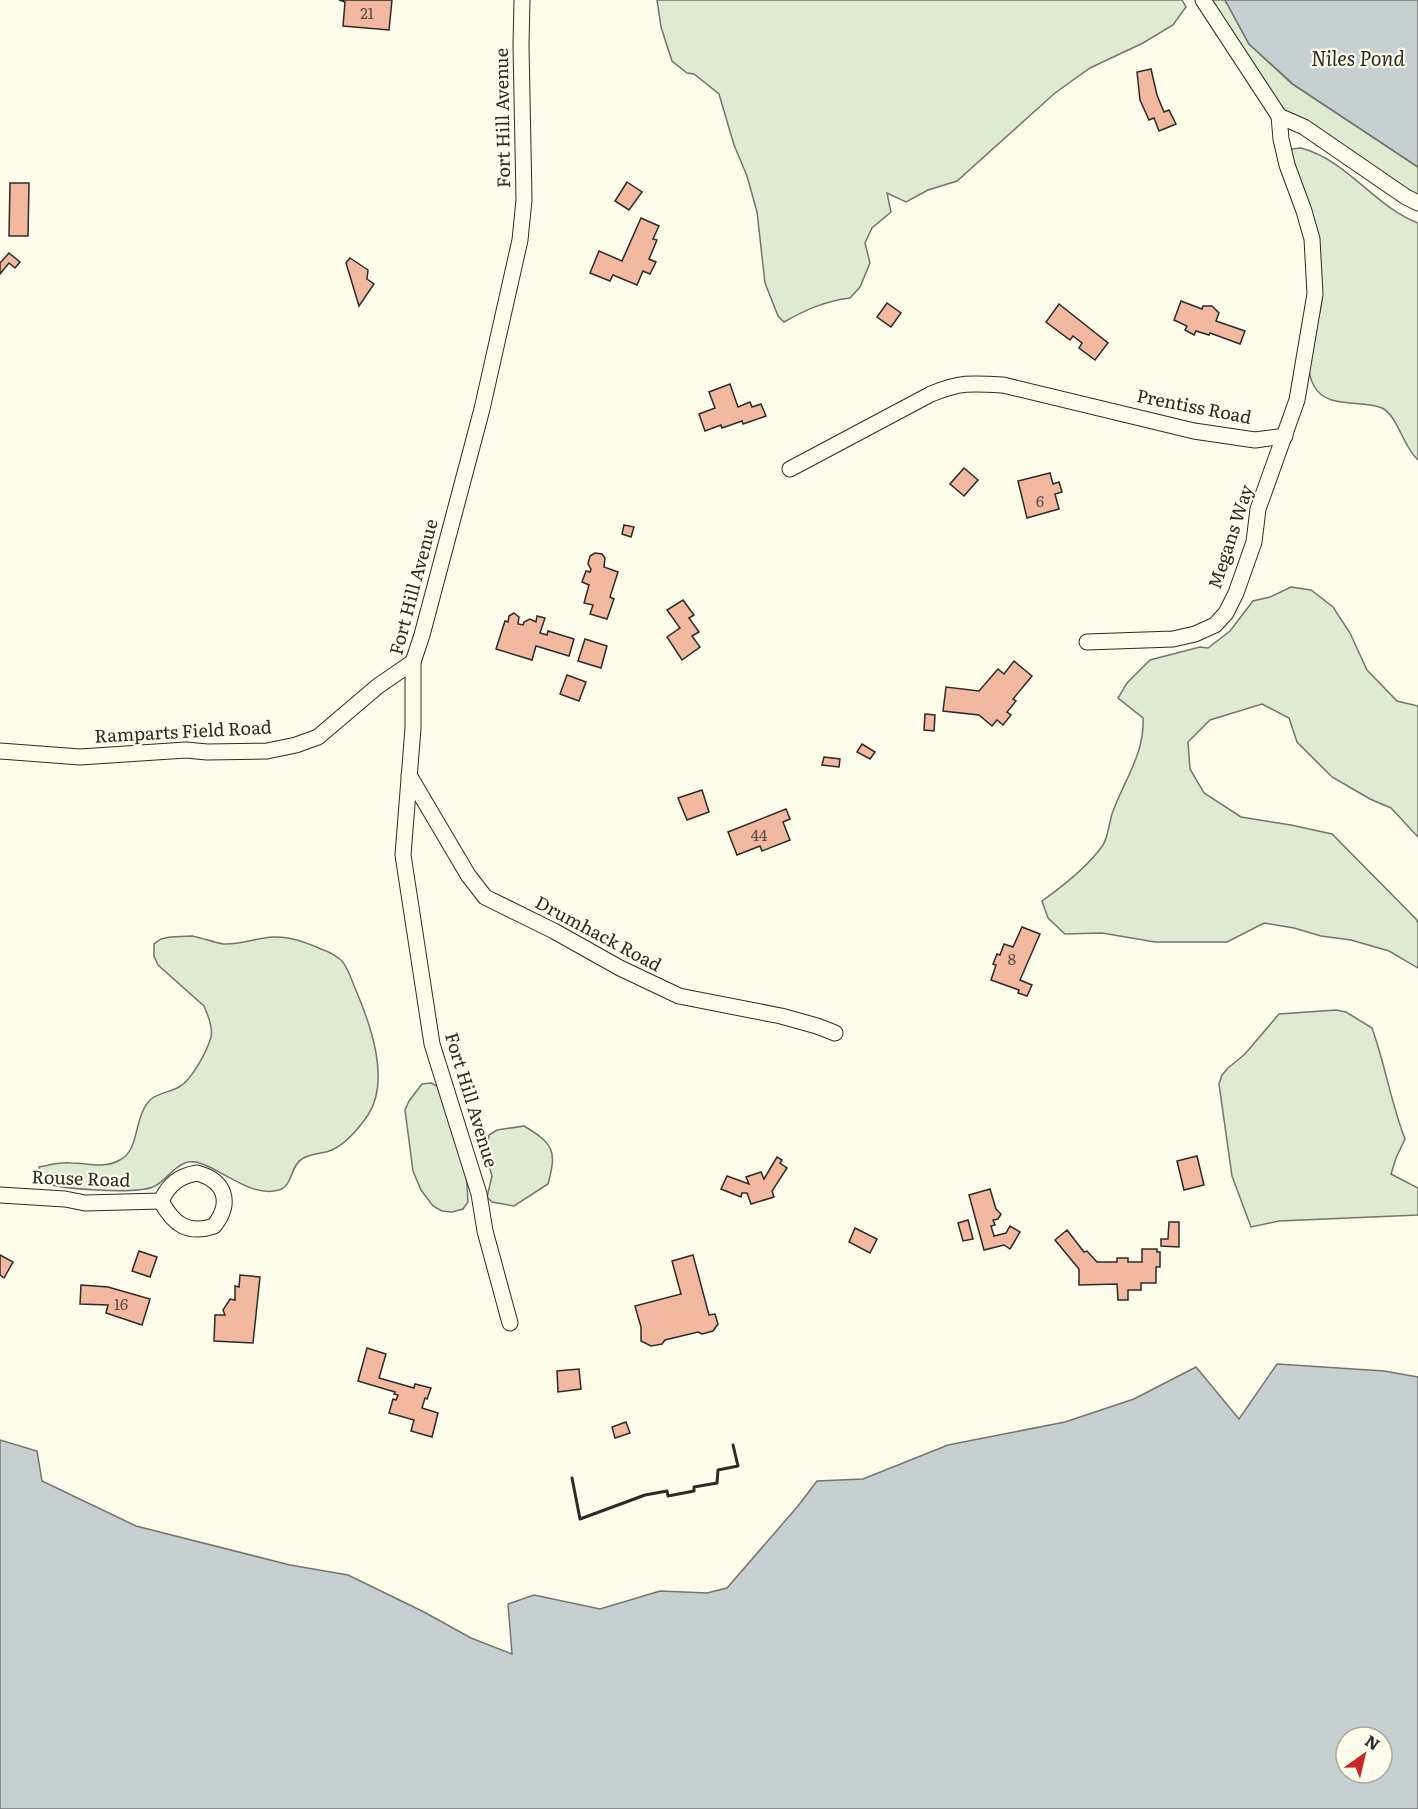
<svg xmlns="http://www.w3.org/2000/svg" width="1418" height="1809" font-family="Literata,serif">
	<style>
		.green { fill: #deebd1; stroke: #74746e; stroke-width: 1.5 }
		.water { fill: #c7d0d0; stroke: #74746e; stroke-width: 1.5; fill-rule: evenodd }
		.building { fill: #f2b8a0; stroke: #2b2b2b; stroke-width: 1.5 }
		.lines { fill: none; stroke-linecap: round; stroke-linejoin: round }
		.street-casing { stroke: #2b2b2b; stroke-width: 17 }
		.street { stroke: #fdfbea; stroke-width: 15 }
		.wall { stroke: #2b2b2b; stroke-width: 3 }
		.labels { text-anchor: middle; stroke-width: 4.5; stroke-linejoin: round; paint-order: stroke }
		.number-label { font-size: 15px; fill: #5d4e48 }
		.street-label { font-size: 18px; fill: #2b2b2b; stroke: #fdfbea }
		.water-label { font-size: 20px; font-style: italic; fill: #2b2b2b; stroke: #fdfbea }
	</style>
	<rect width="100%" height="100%" fill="#fdfbea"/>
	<g class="green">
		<path d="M657,0h525l4,7 -13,18 -30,18 -53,25 -35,25 -98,88 -29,9 -22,12 -19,-9 4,19 -19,16 -7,15 5,20 -10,24 -10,11c-25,3 -45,12 -66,24l-6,-6 -13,-33 -8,-71 -10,-36 -13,-31 -15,-51 -25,-20 -7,-1 -15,-12 -11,-34z"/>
		<polygon points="1204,0 1225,0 1249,44 1292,84 1418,167 1418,198 1361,166 1282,109"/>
		<path d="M1301,148c46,12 74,59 117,75v237c-15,-13 -20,-44 -36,-52 -21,-9 -55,2 -68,-22 -15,-27 7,-60 8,-89 0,-22 -7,-41 -12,-63 -7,-25 -14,-50 -21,-75l3,-10z"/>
		<path d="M1291,587l20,3 22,17 17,26 17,37 30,31 21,5v131l-27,-29 -21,-9 -38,-22 -35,-35 -8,-24 -27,-14 -52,16 -22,22 2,27 14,24 37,24 50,8 41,9 84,85 2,4v45l-29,-17 -38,-11 -30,-4 -27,-8 -30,-5 -37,19h-72l-53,-9 -37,1 -17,-16 -6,-17c21,-15 46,-34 61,-56 5,-8 6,-21 9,-31 11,-32 33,-60 31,-96l-25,-20 9,-15 23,-23 50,-13 8,1 22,-17 23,-30 17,-4z"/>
		<path d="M192,936c10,2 21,6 31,8 17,1 33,-6 50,-7 15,-1 35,6 48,12 6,2 15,7 20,11 7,7 10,19 14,28 15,35 36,92 13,127 -9,13 -21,28 -36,35 -9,4 -21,3 -30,9 -12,7 -9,27 -23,31 -34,10 -71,-36 -94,-27 -12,4 -20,19 -32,24 -18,7 -96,3 -113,-6l-1,-14c10,-2 21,-5 32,-4 17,0 33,6 49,-3 20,-10 13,-42 30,-60 7,-7 21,-8 29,-13 13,-7 28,-36 32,-50 2,-9 -3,-22 -7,-31l-46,-41 -4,-9v-12l7,-5 9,-2z"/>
		<path d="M1336,1010l10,2 26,16c13,36 19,75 33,111l-9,19 -5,16 27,14v27l-139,6 -28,6 -19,-51 -13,-92 3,-9 6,-7 17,-14 34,-40z"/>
		<polygon points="431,1083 441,1088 466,1171 468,1202 463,1209 452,1212 442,1211 433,1206 421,1190 413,1171 405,1110 409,1101 422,1084"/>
		<path d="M524,1126c30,18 33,25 24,58l-34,22 -22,-4 -5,-5 5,-21 -6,-20 3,-21 8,-5z"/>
	</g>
	<g class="water">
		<polygon points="1225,0 1418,0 1418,167 1293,84 1249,44"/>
		<path d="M1277,1364l107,7 34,6v432h-1418v-369l37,11 5,30 94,45 154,39 58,10 76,37 47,26 41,16 -4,-50 26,-9 66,14 60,-18 47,2 20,-5 71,-82 19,-25 46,-2 85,-34 117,-23 69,-23 62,-32 43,52zM1346,1737h36v36h-36z"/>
	</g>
	<g class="building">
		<polygon points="339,0 392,0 389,30 343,26 345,2"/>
		<polygon points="1151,69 1157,95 1164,112 1169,110 1176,124 1159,131 1154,118 1149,120 1140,100 1137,72"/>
		<polygon points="627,182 642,192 629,210 615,201"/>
		<polygon points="10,183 29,183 28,236 9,236"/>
		<polygon points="641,218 659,226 653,239 657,240 649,259 656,262 650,274 643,271 637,285 613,275 610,281 590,273 599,251 622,261"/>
		<polygon points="9,253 20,262 15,268 9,263 0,274 0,263"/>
		<polygon points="350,258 368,270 367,279 374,284 359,306 346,263"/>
		<polygon points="1181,301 1202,309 1203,306 1212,306 1219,313 1216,321 1245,331 1240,344 1210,333 1209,335 1196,331 1194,335 1185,330 1187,326 1174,320"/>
		<polygon points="887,303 901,313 891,327 877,317"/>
		<polygon points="1059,304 1108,343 1095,360 1079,348 1082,343 1073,336 1070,340 1046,322"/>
		<polygon points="730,384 738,407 750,402 752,407 761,404 766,416 743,424 742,421 722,428 721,425 705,431 699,414 715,408 709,392"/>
		<polygon points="964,468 978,480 964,496 950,484"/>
		<polygon points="1050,473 1053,484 1059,482 1062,492 1055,494 1059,509 1027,518 1018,481"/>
		<polygon points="624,525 634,527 631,537 622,534"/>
		<polygon points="595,553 602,554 605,558 604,567 618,572 610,597 614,599 607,619 590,614 593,605 584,603 589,585 582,582 586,571 590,572 591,569 588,564 590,556"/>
		<polygon points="683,600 694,615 689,618 699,632 692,636 700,647 682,660 667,637 680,628 667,610"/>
		<polygon points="514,613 519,617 518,624 523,625 524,622 530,619 536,622 537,616 545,618 540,633 547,635 548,631 574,639 569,656 536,646 532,660 496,649 505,621 508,622 509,616"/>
		<polygon points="585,639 607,646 601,668 578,661"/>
		<polygon points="1014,661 1032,676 1013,699 1016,701 1007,712 1011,715 1003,725 997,720 992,726 979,715 943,711 946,687 979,691 998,669 1004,674"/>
		<polygon points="567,675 586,682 579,701 560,694"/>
		<polygon points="925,714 935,715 934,731 924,730"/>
		<polygon points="862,744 875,752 870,759 857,752"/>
		<polygon points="824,757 840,759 839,767 822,765"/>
		<polygon points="702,790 709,812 687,820 678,798"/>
		<polygon points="786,809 790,819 783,822 790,840 762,851 760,846 737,855 728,832"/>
		<polygon points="1022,927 1040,934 1020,980 1032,985 1027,996 1018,993 1019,990 991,980 996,965 993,964 997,954 1000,955 1004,944 1013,947"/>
		<polygon points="1197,1156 1204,1185 1184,1190 1177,1161"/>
		<polygon points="777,1157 782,1160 780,1163 787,1168 772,1191 774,1197 751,1204 747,1193 742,1193 741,1197 721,1189 727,1176 749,1184 746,1177 761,1172 764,1179"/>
		<polygon points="990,1189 996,1209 1001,1214 998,1219 993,1220 995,1225 991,1226 994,1236 1006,1233 1010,1226 1020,1232 1010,1249 1004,1245 984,1250 969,1195"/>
		<polygon points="968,1220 973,1239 963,1241 958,1223"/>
		<polygon points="1169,1222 1179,1222 1179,1247 1161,1246 1161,1239 1168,1239"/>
		<polygon points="855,1228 877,1239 870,1253 849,1242"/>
		<polygon points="1067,1230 1084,1252 1087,1251 1097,1262 1117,1262 1117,1258 1128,1258 1128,1262 1142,1262 1142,1249 1157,1249 1157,1252 1160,1252 1160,1267 1156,1267 1156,1283 1141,1283 1141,1290 1128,1290 1128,1300 1118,1300 1117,1284 1079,1285 1079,1269 1055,1240"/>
		<polygon points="139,1251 157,1257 150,1277 132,1271"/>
		<polygon points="0,1255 13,1262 4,1278 0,1275"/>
		<polygon points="693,1255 709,1315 715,1314 718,1324 713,1331 702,1334 698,1332 665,1340 662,1344 651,1346 641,1341 641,1327 635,1306 681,1294 672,1261"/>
		<polygon points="240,1275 260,1277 253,1343 214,1341 215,1315 225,1315 223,1310 230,1299 235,1300 235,1286 239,1287"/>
		<polygon points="81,1285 108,1287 150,1299 142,1325 106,1313 108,1305 80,1304"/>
		<polygon points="367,1348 386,1354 379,1378 414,1388 415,1384 431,1388 427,1399 425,1398 422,1408 438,1413 432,1437 411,1431 414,1420 389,1413 393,1399 396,1400 398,1395 394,1394 395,1392 358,1381"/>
		<polygon points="579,1369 581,1389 558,1392 557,1371"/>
		<polygon points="626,1422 630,1433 615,1438 612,1427"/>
	</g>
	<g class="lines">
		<defs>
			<g id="street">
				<polyline points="1203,0 1279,116 1304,127 1406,197 1418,203"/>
				<path d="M790,469l141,-75c29,-12 41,-11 72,-9l191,46 61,9 30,-4"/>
				<polyline points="1087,642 1173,639 1195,634 1215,625 1226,613 1236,593 1254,542 1258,509 1297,400 1315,294 1312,239 1304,211 1287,165 1281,139 1279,116"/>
				<polyline points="0,751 80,757 186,750 207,752 267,751 296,745 318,737 378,686 413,662"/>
				<polyline points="409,775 468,875 485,897 554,931 620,968 679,996 781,1016 817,1026 835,1033"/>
				<path d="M197,1173c29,8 35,30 17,53 -26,9 -41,-2 -53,-25 8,-17 18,-25 36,-28z"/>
				<polyline points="0,1195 65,1199 85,1203 161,1201"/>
				<polyline points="510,1323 485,1231 479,1194 432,1044 403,855 413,728 413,662 422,635 482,409 520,240 524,200 521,45 522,0"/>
			</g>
		</defs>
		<use href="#street" class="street-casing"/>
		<use href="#street" class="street"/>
		<polyline class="wall" points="572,1478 580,1519 645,1495 667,1491 668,1496 694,1491 694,1487 717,1483 718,1470 738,1466 733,1445"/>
	</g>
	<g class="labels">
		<g class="number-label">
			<text x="367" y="19">21</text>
			<text x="1040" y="507">6</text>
			<text x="759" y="841">44</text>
			<text x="1012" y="965">8</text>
			<text x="121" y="1310">16</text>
		</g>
		<g class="street-label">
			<text transform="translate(503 118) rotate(-91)" y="6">Fort Hill Avenue</text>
			<text transform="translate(1194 407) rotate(11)" y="6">Prentiss Road</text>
			<text transform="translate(1231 537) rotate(-72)" y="6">Megans Way</text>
			<text transform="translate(414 587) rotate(-75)" y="6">Fort Hill Avenue</text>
			<text transform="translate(183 732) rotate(-3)" y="6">Ramparts Field Road</text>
			<text transform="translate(598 934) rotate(28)" y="6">Drumhack Road</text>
			<text transform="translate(471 1100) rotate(73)" y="6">Fort Hill Avenue</text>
			<text transform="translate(81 1179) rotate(2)" y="6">Rouse Road</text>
		</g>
		<g class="water-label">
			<text x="1358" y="66">Niles Pond</text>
		</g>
	</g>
	<g transform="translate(1364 1755) rotate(34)"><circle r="28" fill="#fdfbea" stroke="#a9a89e" stroke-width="1.5"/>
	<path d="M0-4.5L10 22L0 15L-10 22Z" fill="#c62828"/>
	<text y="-9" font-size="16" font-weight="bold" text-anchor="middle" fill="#2b2b2b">N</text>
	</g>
</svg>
